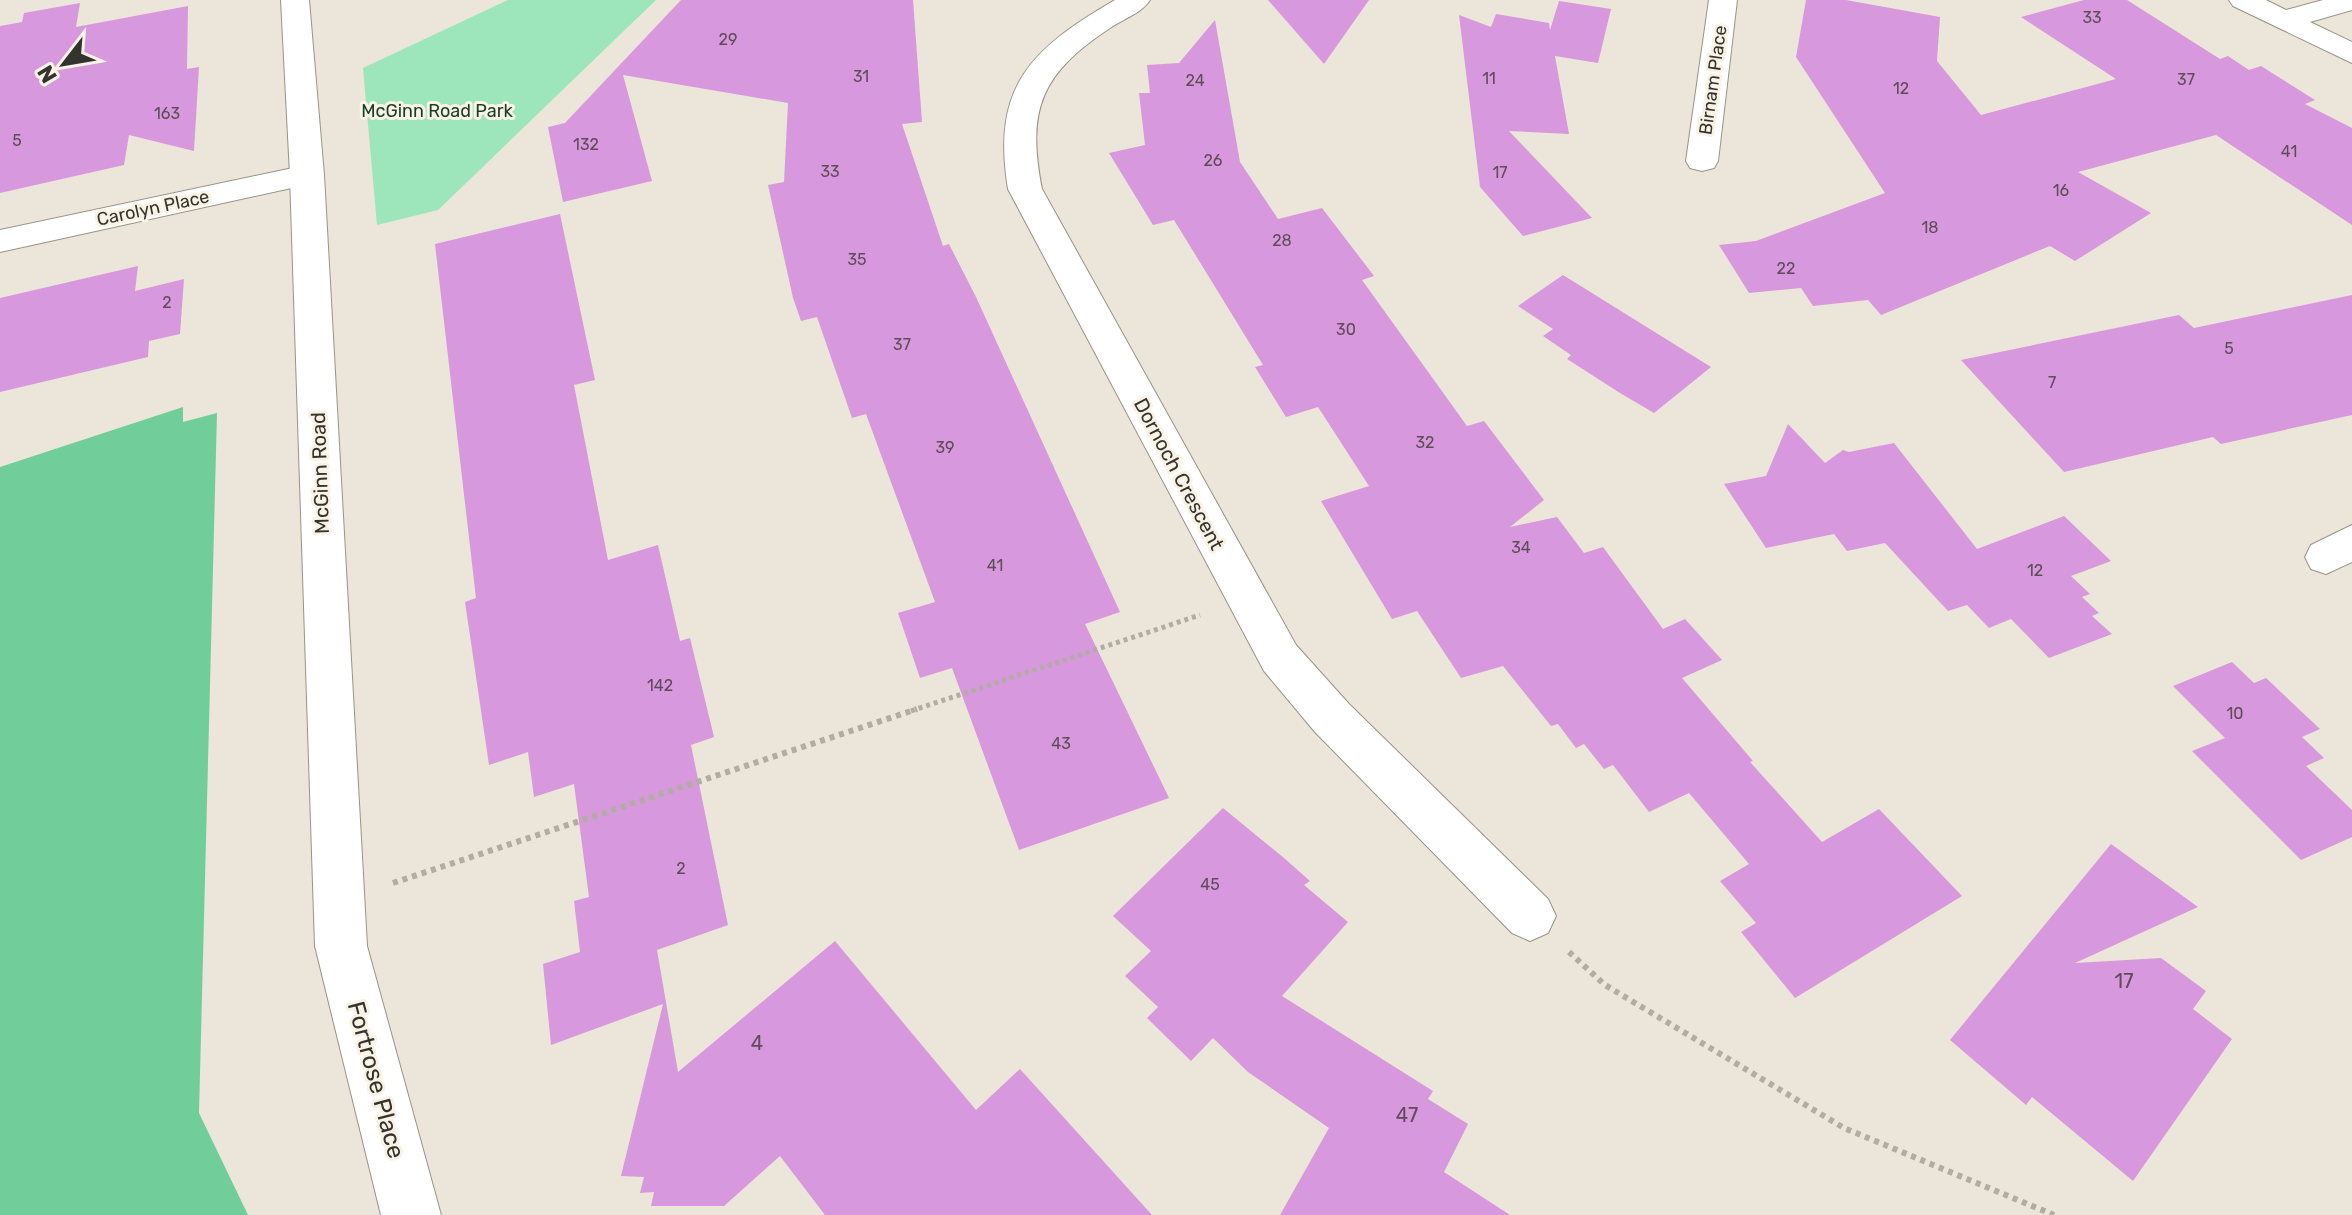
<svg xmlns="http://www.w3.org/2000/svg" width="2352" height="1215" font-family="Rubik,sans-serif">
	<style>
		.green { fill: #9de5ba }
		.forest { fill: #71ce9a }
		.building { fill: #d898dd }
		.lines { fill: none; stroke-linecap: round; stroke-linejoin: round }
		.minor-casing { stroke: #989387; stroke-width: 2 }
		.tertiary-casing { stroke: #989387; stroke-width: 2 }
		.path-far1 { stroke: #b1ada2; stroke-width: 5; stroke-dasharray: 4 4; stroke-linecap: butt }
		.path { stroke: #b1ada2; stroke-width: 6; stroke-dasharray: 5 5; stroke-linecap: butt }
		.minor { fill: #fff; fill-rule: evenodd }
		.tertiary { fill: #fff; fill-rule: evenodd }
		.labels { text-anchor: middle; stroke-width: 6; stroke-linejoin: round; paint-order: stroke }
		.number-label { font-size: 16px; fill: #5e4c5a }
		.far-street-label { font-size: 18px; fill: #35332e; stroke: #f9f3e6 }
		.far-park-label { font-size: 18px; fill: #163e29; stroke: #f9f3e6 }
		.street-label { font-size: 20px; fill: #35332e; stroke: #f9f3e6 }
		.near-number-label { font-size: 20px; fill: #5e4c5a }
		.near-street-label { font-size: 24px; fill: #35332e; stroke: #f9f3e6 }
	</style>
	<rect width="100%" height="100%" fill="#ebe6d9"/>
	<polygon class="green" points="508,0 656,0 438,210 377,225 363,68"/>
	<polygon class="forest" points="183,407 183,422 217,413 199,1113 248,1215 0,1215 0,467"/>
	<g class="building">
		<polygon points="681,0 913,0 922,122 902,124 943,246 949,244 976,297 1120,612 1085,624 1169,798 1019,850 952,668 920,678 898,613 935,602 866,414 852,418 817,317 801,321 793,298 768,185 784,182 788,103 623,75 652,181 563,202 548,127 565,123"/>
		<polygon points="1268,0 1369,0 1324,64"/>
		<polygon points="1806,0 1846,0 1940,17 1937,61 1981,115 2116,79 2021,17 2084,0 2127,0 2220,59 2228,56 2249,70 2261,66 2315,100 2305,104 2352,128 2352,225 2216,135 2078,172 2151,213 2075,261 2050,246 1881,315 1868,300 1813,306 1801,288 1749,293 1719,245 1756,241 1885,193 1796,57"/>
		<polygon points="1559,1 1611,9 1598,63 1555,56 1569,134 1509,131 1592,218 1523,236 1480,187 1459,15 1491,27 1496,14 1549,23 1550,30"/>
		<polygon points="80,3 76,27 188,6 187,69 199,67 194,151 129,135 124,165 0,193 0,26 22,22 24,13"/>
		<polygon points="1215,20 1240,162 1278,219 1322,208 1374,276 1362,280 1467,426 1484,421 1544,500 1510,527 1557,517 1584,553 1603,547 1663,629 1685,619 1722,660 1682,678 1753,761 1750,762 1822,842 1879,809 1962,896 1795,998 1741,932 1756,923 1720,881 1749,864 1689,793 1649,812 1613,765 1604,769 1584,744 1576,748 1558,724 1551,726 1503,666 1461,678 1417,611 1392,619 1321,501 1369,486 1318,407 1286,417 1255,367 1263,365 1174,220 1153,225 1109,153 1145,145 1139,93 1150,93 1147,65 1179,63"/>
		<polygon points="560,214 595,380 574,385 608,560 658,545 680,641 690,638 714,737 691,745 728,925 657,950 678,1072 835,941 976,1110 1020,1069 1152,1215 825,1215 780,1156 724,1206 651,1206 654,1192 640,1193 644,1177 621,1176 663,1004 551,1045 543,964 580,952 574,901 589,897 574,784 534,797 528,752 489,765 465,602 476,598 435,244"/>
		<polygon points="138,266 135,291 184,279 180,334 149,341 148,357 0,392 0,298"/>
		<polygon points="1563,275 1711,367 1654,413 1620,393 1567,359 1571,355 1543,336 1553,329 1518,306"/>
		<polygon points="2352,295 2352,415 2221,444 2213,437 2064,472 1961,360 2179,315 2194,328"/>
		<polygon points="1788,424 1825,463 1843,450 1849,452 1894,443 1977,549 2064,516 2111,561 2071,576 2090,594 2082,597 2099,613 2092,616 2112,634 2049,658 2011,619 1989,628 1967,605 1948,611 1885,543 1847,551 1834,534 1766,548 1724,484 1766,476"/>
		<polygon points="2232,662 2254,683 2266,678 2320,729 2302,737 2324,758 2306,766 2352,810 2352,837 2301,860 2192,751 2225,738 2173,686"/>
		<polygon points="1223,808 1284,858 1310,881 1304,885 1348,922 1282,996 1433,1091 1428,1099 1468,1124 1444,1172 1510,1215 1280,1215 1329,1128 1248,1072 1213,1038 1191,1061 1147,1018 1158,1007 1125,976 1151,951 1113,916"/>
		<polygon points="2111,844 2198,907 2075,963 2161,958 2206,991 2193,1009 2232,1039 2133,1181 2032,1097 2026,1105 1950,1040"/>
	</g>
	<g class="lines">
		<defs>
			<g id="minor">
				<path d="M1115,0h35c-8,13 -27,19 -40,28 -68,45 -84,80 -68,161l254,456 53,59 199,195 8,17 -8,17 -18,8 -18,-8 -197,-201 -51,-61 -256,-482c-17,-103 23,-140 107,-189z"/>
				<polygon points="1709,0 1737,0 1718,161 1714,168 1702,171 1690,168 1686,161"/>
				<polygon points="2229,0 2266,0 2286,10 2323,0 2352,0 2352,10 2310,22 2352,42 2352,63 2233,6"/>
				<polygon points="307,165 319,168 324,175 319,182 0,252 0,230"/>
				<polygon points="2352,525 2352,562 2326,574 2311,569 2305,557 2311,545"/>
				<polygon points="341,921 360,928 367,946 441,1215 381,1215 315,946 322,928"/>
			</g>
			<polygon id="tertiary" points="281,0 309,0 324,175 367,946 360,964 341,971 322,964 315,946 290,175"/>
		</defs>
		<use href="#minor" class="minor-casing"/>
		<use href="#tertiary" class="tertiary-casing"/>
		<polyline class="path-far1" points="911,711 1200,615"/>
		<g class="path">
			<polyline points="393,883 917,709"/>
			<polyline points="1569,952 1605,985 1844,1128 2054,1215"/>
		</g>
		<use href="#minor" class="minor"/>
		<use href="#tertiary" class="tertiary"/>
	</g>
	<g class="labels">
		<g class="number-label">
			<text x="2092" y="23">33</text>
			<text x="728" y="45">29</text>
			<text x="861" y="82">31</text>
			<text x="1489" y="84">11</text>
			<text x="2186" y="85">37</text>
			<text x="1195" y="86">24</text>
			<text x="1901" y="94">12</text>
			<text x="167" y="119">163</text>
			<text x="17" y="146">5</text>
			<text x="586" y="150">132</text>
			<text x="2289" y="157">41</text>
			<text x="1213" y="166">26</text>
			<text x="830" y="177">33</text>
			<text x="1500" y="178">17</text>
			<text x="2061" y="196">16</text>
			<text x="1930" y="233">18</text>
			<text x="1282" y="246">28</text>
			<text x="857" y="265">35</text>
			<text x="1786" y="274">22</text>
			<text x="167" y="308">2</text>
			<text x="1346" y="335">30</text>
			<text x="902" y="350">37</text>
			<text x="2229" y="354">5</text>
			<text x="2052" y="388">7</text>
			<text x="1425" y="448">32</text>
			<text x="945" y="453">39</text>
			<text x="1521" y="553">34</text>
			<text x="995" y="571">41</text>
			<text x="2035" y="576">12</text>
			<text x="660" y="691">142</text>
			<text x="2235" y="719">10</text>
			<text x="1061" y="749">43</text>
			<text x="681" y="874">2</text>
			<text x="1210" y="890">45</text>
		</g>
		<g class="far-street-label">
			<text transform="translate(1713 80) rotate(-82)" y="6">Birnam Place</text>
			<text transform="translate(153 208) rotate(-12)" y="6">Carolyn Place</text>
		</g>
		<g class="far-park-label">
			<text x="437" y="117">McGinn Road Park</text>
		</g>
		<g class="street-label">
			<text transform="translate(320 473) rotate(-92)" y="7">McGinn Road</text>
			<text transform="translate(1179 474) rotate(62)" y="7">Dornoch Crescent</text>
		</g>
		<g class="near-number-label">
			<text x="2124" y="988">17</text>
			<text x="757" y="1050">4</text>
			<text x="1407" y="1122">47</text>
		</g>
		<g class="near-street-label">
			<text transform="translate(376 1080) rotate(75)" y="8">Fortrose Place</text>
		</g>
	</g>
	<g transform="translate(64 64) rotate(239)" stroke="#f9f3e6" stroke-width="6" paint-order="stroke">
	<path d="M0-6L14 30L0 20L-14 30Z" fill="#35332e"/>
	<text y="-12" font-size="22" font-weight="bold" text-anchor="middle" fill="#35332e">N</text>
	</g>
</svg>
